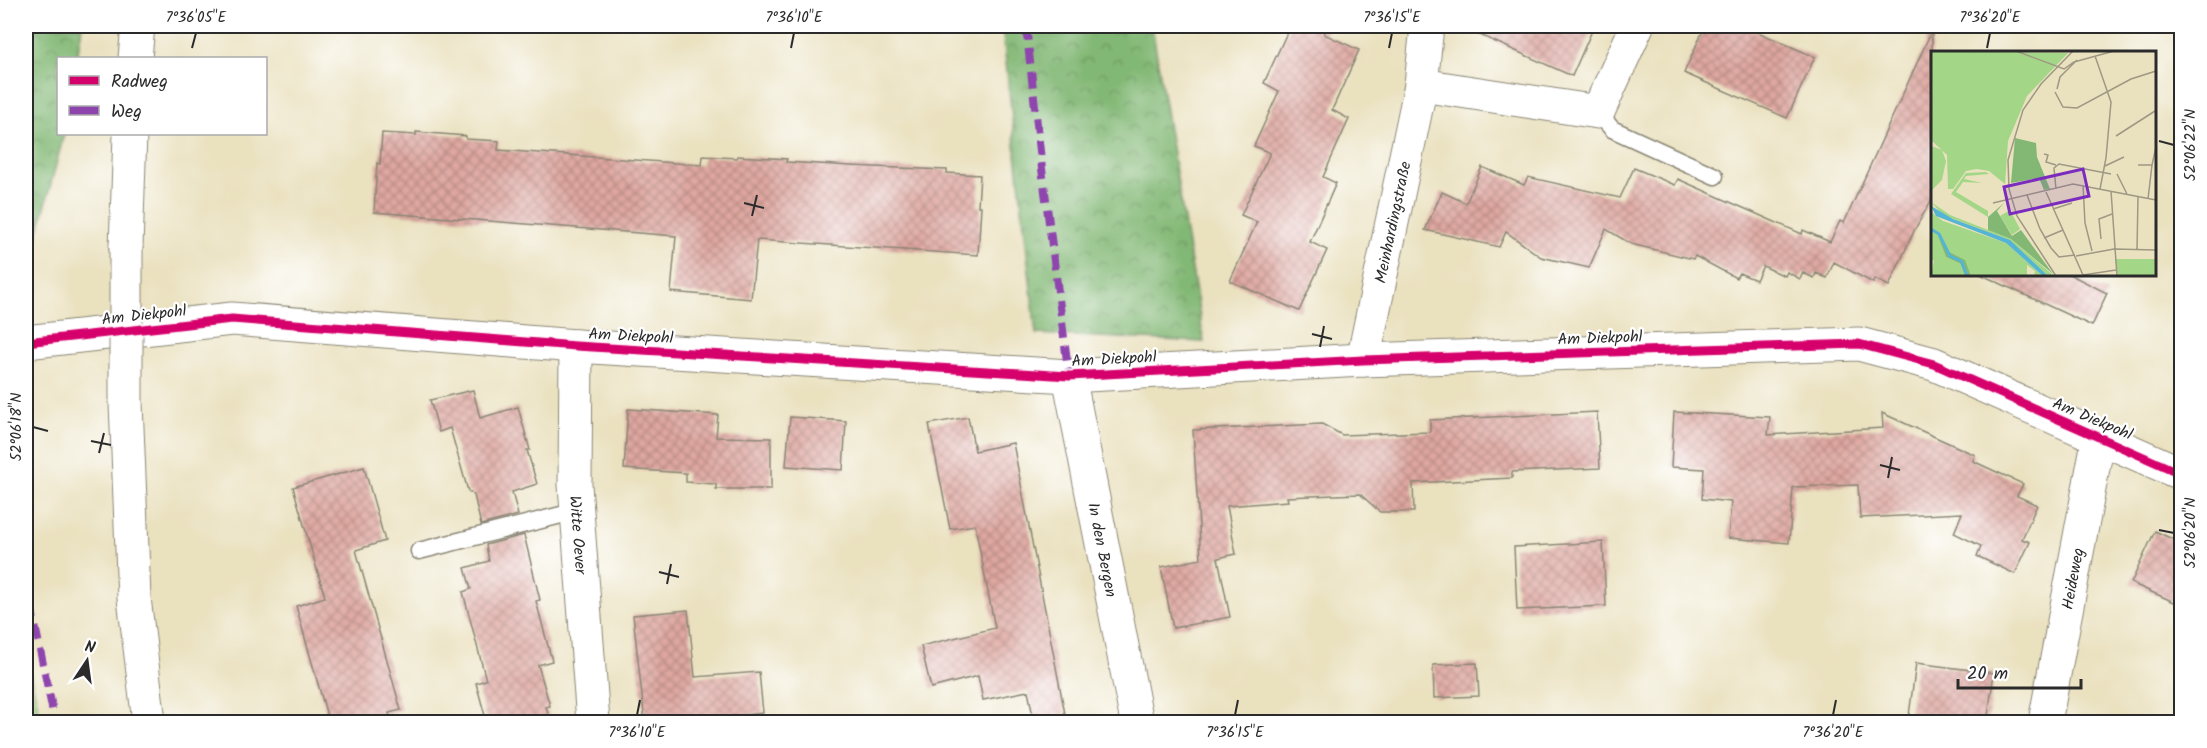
<svg xmlns="http://www.w3.org/2000/svg" width="2207" height="748" font-family="Kalam,sans-serif">
	<style>
		.grass { fill: url(#grass-tufts); stroke: #678159; stroke-width: 1.5 }
		.forest { fill: url(#forest-crowns); stroke: #567250; stroke-width: 1.5 }
		.building { fill: url(#building-cross-hatch) }
		.lines { fill: none; stroke-linecap: round; stroke-linejoin: round }
		.service-casing { stroke: #8a8675; stroke-width: 19 }
		.minor-casing { stroke: #8a8675; stroke-width: 35 }
		.secondary-casing { stroke: #8a8675; stroke-width: 35 }
		.service { stroke: #fff; stroke-width: 16 }
		.minor { stroke: #fff; stroke-width: 33 }
		.secondary { stroke: #fff; stroke-width: 33 }
		.secondary-bridge-casing { stroke: #8a8675; stroke-width: 35; stroke-linecap: butt }
		.secondary-bridge { stroke: #fff; stroke-width: 33 }
		.quiet { stroke: #8e44ad; stroke-width: 8; stroke-dasharray: 15 8; stroke-linecap: butt }
		.cycleway-casing { stroke: #fff; stroke-width: 13 }
		.cycleway { stroke: #d6006c; stroke-width: 9 }
		.ticks { fill: none; stroke: #2b2b2b; stroke-width: 2 }
		.labels { text-anchor: middle; stroke-width: 4.5; stroke-linejoin: round; paint-order: stroke }
		.street-label { font-size: 16px; fill: #2b2b2b; stroke: #fff }
		.inset-river { fill: none; stroke: #54b4d3; stroke-width: 3 }
		.inset-road { fill: none; stroke: #9e9884; stroke-width: 1.5 }
		.view { fill: #7b2cbf; fill-opacity: 0.15; stroke: #7b2cbf; stroke-width: 3 }
		.inset-edge { fill: none; stroke: #2b2b2b; stroke-width: 3 }
		.neatline { fill: none; stroke: #2b2b2b; stroke-width: 2 }
		.ticks-label { font-size: 15px; text-anchor: middle; fill: #2b2b2b }
	</style>
	<defs>
		<pattern id="grass-tufts" width="24" height="20" patternUnits="userSpaceOnUse" patternTransform="scale(1.5)"><rect width="24" height="20" fill="#a3d787"/><path d="M3 7l-1-3M5 7V3M7 7l1-3M15 17l-1-3M17 17v-4M19 17l1-3" fill="none" stroke="#8cb975"/></pattern>
		<pattern id="forest-crowns" width="20" height="18" patternUnits="userSpaceOnUse" patternTransform="scale(1.5)"><rect width="20" height="18" fill="#82b874"/><path d="M2 6a3 3 0 1 1 6 0M12 15a3 3 0 1 1 6 0" fill="none" stroke="#6b965f"/></pattern>
		<pattern id="building-cross-hatch" width="8" height="8" patternUnits="userSpaceOnUse" patternTransform="scale(1.5)"><rect width="8" height="8" fill="#dfa7a0"/><path d="M0 0l8 8M0 8l8-8" fill="none" stroke="#b58883"/></pattern>
	</defs>
	<rect width="100%" height="100%" fill="#fff"/>
	<filter id="ink" filterUnits="userSpaceOnUse"><feTurbulence type="fractalNoise" baseFrequency=".0167" numOctaves="2"/><feDisplacementMap in="SourceGraphic" scale="12" xChannelSelector="R" yChannelSelector="G"/><feConvolveMatrix kernelMatrix="1 2 1 2 8 2 1 2 1" color-interpolation-filters="sRGB"/></filter>
	<filter id="wash" filterUnits="userSpaceOnUse"><feTurbulence type="fractalNoise" baseFrequency=".008" numOctaves="4" result="noise"/><feDisplacementMap in="SourceGraphic" scale="24" xChannelSelector="R" yChannelSelector="G"/><feGaussianBlur stdDeviation="1.35" result="paint"/><feColorMatrix in="noise" values="0 0 0 0 0 0 0 0 0 0 0 0 0 0 0 0 0 1.4 0 .05"/><feComposite in="paint" operator="in"/></filter>
	<g filter="url(#wash)">
		<rect width="100%" height="100%" fill="#eae1bf"/>
		<polygon class="grass" points="26,654 41,722 26,722"/>
		<g class="forest">
			<polygon points="26,26 82,26 77,58 58,58 58,134 64,134 34,249 26,258"/>
			<polygon points="1002,26 1152,26 1204,342 1036,334"/>
		</g>
		<g id="blocks">
			<g class="building">
				<polygon points="1290,26 1328,26 1324,34 1359,50 1332,110 1349,119 1323,177 1336,183 1310,242 1327,250 1299,311 1230,281 1257,222 1241,215 1270,153 1254,146 1279,91 1264,83"/>
				<polygon points="1460,26 1594,26 1572,76"/>
				<polygon points="1705,26 1744,26 1815,57 1787,118 1684,73"/>
				<polygon points="1932,30 1932,199 1915,229 1889,286 1875,279 1873,283 1834,262 1827,278 1816,273 1814,278 1803,273 1800,279 1787,272 1785,276 1763,266 1756,280 1739,273 1736,278 1695,256 1693,259 1631,244 1606,229 1589,268 1541,257 1506,232 1499,247 1425,230 1442,192 1466,203 1482,167 1524,185 1528,177 1620,198 1634,168 1675,185 1678,179 1802,234 1803,230 1830,242 1840,221 1844,223"/>
				<polygon points="416,132 466,136 466,139 499,141 498,150 581,156 702,165 703,156 737,158 737,156 787,159 786,162 851,166 947,170 947,173 980,175 978,206 981,206 978,255 757,240 751,299 671,292 676,236 374,212 377,163 380,164 382,133 416,135"/>
				<polygon points="1980,274 2069,274 2107,293 2092,326"/>
				<polygon points="473,390 480,418 518,407 530,450 527,450 537,484 512,492 518,515 481,525 474,495 468,491 450,428 439,432 430,400"/>
				<polygon points="628,409 718,415 716,437 771,438 771,489 716,489 716,484 686,482 686,473 624,469"/>
				<polygon points="1597,412 1600,468 1512,472 1512,478 1413,483 1414,512 1380,512 1360,494 1287,497 1288,501 1227,506 1236,554 1218,558 1230,617 1173,628 1161,567 1201,559 1193,430 1322,424 1342,435 1430,432 1430,420"/>
				<polygon points="1674,412 1770,417 1768,435 1883,428 1882,413 1975,455 1973,461 2023,484 2017,496 2037,505 2022,539 2030,542 2015,574 1977,556 1981,546 1954,533 1962,513 1860,518 1858,485 1793,487 1789,543 1728,538 1731,502 1702,499 1704,469 1671,467"/>
				<polygon points="790,417 846,421 843,470 786,466"/>
				<polygon points="968,417 975,451 1013,443 1065,714 1034,721 1028,691 983,700 978,676 931,688 921,646 995,628 975,525 950,529 929,424"/>
				<polygon points="364,467 385,541 356,550 401,710 389,713 392,723 329,723 296,606 325,597 293,487"/>
				<polygon points="2155,531 2181,543 2181,605 2131,583"/>
				<polygon points="524,535 540,600 536,601 552,661 538,665 550,706 546,707 551,723 487,723 476,683 486,680 463,592 471,589 465,568 489,561 486,545"/>
				<polygon points="1603,542 1606,606 1517,610 1514,547"/>
				<polygon points="688,610 695,677 759,672 763,713 706,719 707,723 645,723 633,615"/>
				<polygon points="1477,663 1479,696 1434,698 1433,665"/>
				<polygon points="1916,663 1994,673 1987,723 1908,723"/>
			</g>
		</g>
	</g>
	<g filter="url(#ink)">
		<use href="#blocks" fill-opacity="0" stroke="#8a8675" stroke-width="1.5"/>
		<g class="lines">
			<defs>
				<g id="service">
					<polyline points="1598,112 1612,129 1715,176"/>
					<polyline points="419,551 577,511"/>
				</g>
				<g id="minor">
					<polyline points="1421,85 1598,112 1637,26"/>
					<polyline points="26,342 232,319 576,346 1069,376 1363,360 1859,344 1934,364 2182,474"/>
					<path id="s1" d="M576,346l-1,139 18,237"/>
					<path id="s2" d="M1363,360l58,-275 6,-59"/>
					<path id="s3" d="M1069,376l68,346"/>
					<path id="s4" d="M2045,722l54,-286"/>
				</g>
				<g id="secondary">
					<polyline points="135,58 138,26"/>
					<polyline points="126,247 130,134"/>
					<polyline points="126,403 134,598 149,722"/>
				</g>
			</defs>
			<use href="#service" class="service-casing"/>
			<use href="#minor" class="minor-casing"/>
			<use href="#secondary" class="secondary-casing"/>
			<use href="#service" class="service"/>
			<use href="#minor" class="minor"/>
			<use href="#secondary" class="secondary"/>
			<defs>
				<polyline id="secondary-bridge" points="126,403 126,247"/>
			</defs>
			<use href="#secondary-bridge" class="secondary-bridge-casing"/>
			<use href="#secondary-bridge" class="secondary-bridge"/>
			<g class="quiet">
				<polyline points="1026,26 1042,169 1069,376"/>
				<polyline points="26,582 55,722"/>
			</g>
			<defs>
				<polyline id="cycleway" points="26,342 232,319 576,346 1069,376 1363,360 1859,344 1934,364 2182,474"/>
			</defs>
			<use href="#cycleway" class="cycleway-casing"/>
			<use href="#cycleway" class="cycleway"/>
		</g>
	</g>
	<path class="ticks" d="M192,48l4,-15M791,48l3,-15M1389,48l3,-15M1987,48l3,-15M2159,141l15,4M744,203l20,5M752,216l5,-21M1312,334l20,5M1320,347l4,-21M33,427l15,4M91,441l20,4M99,453l5,-20M1880,465l20,5M1888,478l4,-21M2159,530l15,3M659,572l20,5M667,584l4,-20M637,715l3,-15M1235,715l3,-15M1833,715l3,-15"/>
	<g class="labels">
		<g class="street-label">
			<text dy="6" stroke="none"><textPath href="#s2" startOffset="141">Meinhardingstraße</textPath></text>
			<text transform="translate(144 314) rotate(-6)" y="6">Am Diekpohl</text>
			<text transform="translate(631 335) rotate(3)" y="6">Am Diekpohl</text>
			<text transform="translate(1600 337) rotate(-2)" y="6">Am Diekpohl</text>
			<text transform="translate(1114 358) rotate(-3)" y="6">Am Diekpohl</text>
			<text transform="translate(2093 418) rotate(23)" y="6">Am Diekpohl</text>
			<text dy="6" stroke="none"><textPath href="#s1" startOffset="189">Witte Oever</textPath></text>
			<text dy="6" stroke="none"><textPath href="#s3" startOffset="177">In den Bergen</textPath></text>
			<text dy="6" stroke="none"><textPath href="#s4" startOffset="146">Heideweg</textPath></text>
		</g>
	</g>
	<g transform="translate(1931 51)">
		<rect width="225" height="225" fill="#eae1bf"/>
		<path d="M0,95l11,4 4,11 -4,19 -11,11zM55,121l3,2 -23,2 -2,3 18,4 -19,-1 -7,10 32,19v6l-37,-23 15,-21zM0,151l19,13 61,24 43,37h-6l-41,-37 -64,-24zM79,159l10,19 -8,6 -12,-19zM0,161l12,9 63,22 37,33h-9l1,-5 -8,-6v11h-56l-5,-12 -17,-12 -11,-20 8,25 15,7 4,12h-34l3,-16 -3,1z" fill="#a3d787"/>
		<path d="M84,87l21,5 1,14 13,32 -6,1 -5,-12 -28,5zM73,152l-7,8 15,25 9,-6 32,44 -42,-35 -23,-9v-13zM5,179l13,22 16,8 6,16h-6l-4,-12 -15,-7z" fill="#82b874"/>
		<path d="M184,208h41v17h-38z" fill="#a3d787"/>
		<path d="M0,0l137,2 -41,43 -19,45 -3,43 -16,-13 -12,-2 -11,2 -13,18h-5l-1,-34 -16,-15z" fill="#a3d787"/>
		<path d="M0,155l22,13 57,21 38,36h-5l-37,-33 -70,-27z" fill="#54b4d3"/>
		<path class="inset-river" d="M0,178l8,5 11,22 11,5 6,15"/>
		<path class="inset-road" d="M85,0l48,18 10,-7 40,-11M164,5l16,46 -5,56M126,38l3,-12 17,-17M124,41l8,15 14,1 54,-29 25,-8M185,85l39,-25M113,103l4,1 -2,7 10,3M207,114h14l-4,34M221,114l4,-18M174,115l19,-9M186,123l10,20M152,134l2,38 7,28M125,138l-2,-21 5,-4 52,10M169,138l6,-31M180,140l6,85M115,141l37,83 33,-5M96,144l13,34 11,19 8,9 16,-2M62,152l80,-19 83,16M122,158l19,-6M113,187l19,-8M170,188l-2,-20 13,-5M206,199l1,-54M145,205l38,-7 42,1M125,225l-39,-60 -8,-27 -1,-29 15,-50 18,-26 32,-33"/>
		<path class="view" d="M152,118l6,27 -79,18 -6,-27z"/>
		<rect width="225" height="225" class="inset-edge"/>
	</g>
	<rect width="2207" height="748" fill="none" stroke="#fff" stroke-width="66"/>
	<rect x="57" y="57" width="210" height="78" fill="#ffffff" stroke="#aaaaaa" stroke-width="1.5"/>
	<rect x="69" y="76" width="30" height="9" fill="#d6006c" stroke="#aaaaaa" stroke-width="1.5"/>
	<text x="111" y="87" font-size="18" fill="#2b2b2b">Radweg</text>
	<rect x="69" y="106" width="30" height="9" fill="#8e44ad" stroke="#aaaaaa" stroke-width="1.5"/>
	<text x="111" y="117" font-size="18" fill="#2b2b2b">Weg</text>
	<g transform="translate(87 661) rotate(13)" stroke="#ffffff" stroke-width="4.5" paint-order="stroke">
	<path d="M0-4.5L10 22L0 15L-10 22Z" fill="#2b2b2b"/>
	<text y="-9" font-size="16" font-weight="bold" text-anchor="middle" fill="#2b2b2b">N</text>
	</g>
	<path d="M1958 679v9h123v-9" fill="none" stroke="#2b2b2b" stroke-width="3"/>
	<text x="1967" y="679" font-size="18" fill="#2b2b2b" stroke="#ffffff" stroke-width="4.5" paint-order="stroke">20 m</text>
	<rect x="33" y="33" width="2141" height="682" class="neatline"/>
	<g class="ticks-label">
		<text x="196" y="22">7°36'05"E</text>
		<text x="794" y="22">7°36'10"E</text>
		<text x="1392" y="22">7°36'15"E</text>
		<text x="1990" y="22">7°36'20"E</text>
		<text transform="translate(2190 145) rotate(-90)" y="5">52°06'22"N</text>
		<text transform="translate(16 427) rotate(-90)" y="5">52°06'18"N</text>
		<text transform="translate(2190 533) rotate(-90)" y="5">52°06'20"N</text>
		<text x="637" y="737">7°36'10"E</text>
		<text x="1235" y="737">7°36'15"E</text>
		<text x="1833" y="737">7°36'20"E</text>
	</g>
</svg>
